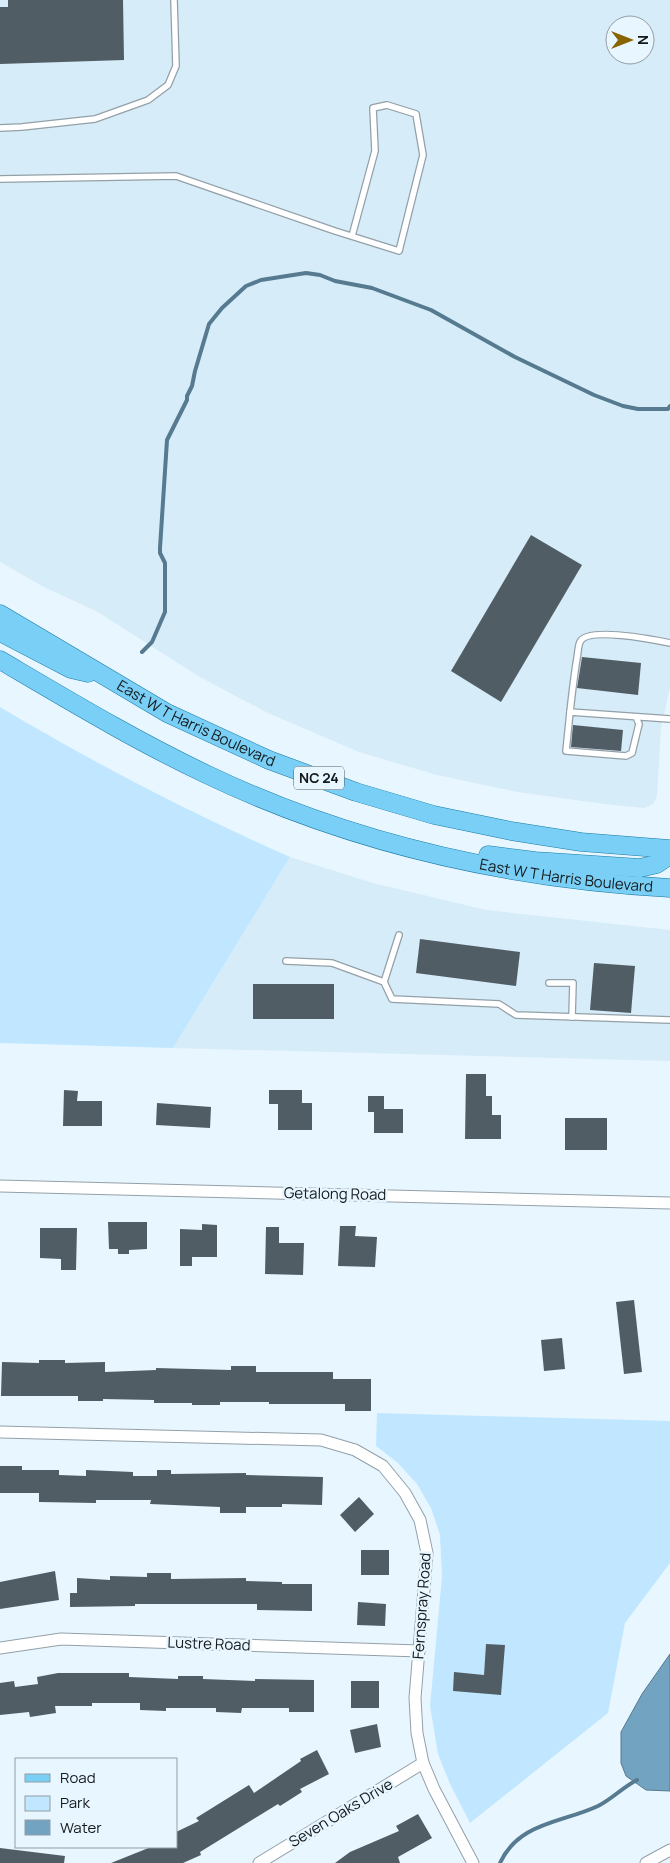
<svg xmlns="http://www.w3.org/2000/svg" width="670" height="1863" font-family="Manrope,sans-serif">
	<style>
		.built { fill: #d6ecf8; fill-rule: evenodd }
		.green { fill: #c0e7ff }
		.water { fill: #72a3c0; stroke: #567a8f }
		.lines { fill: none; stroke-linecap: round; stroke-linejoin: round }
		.stream { stroke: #567a8f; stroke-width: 4 }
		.building { fill: #515d64 }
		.lane-casing { stroke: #93a0a8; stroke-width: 8 }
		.street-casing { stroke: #93a0a8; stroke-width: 13 }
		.primary-casing { stroke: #1b7aa4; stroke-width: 19 }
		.lane { stroke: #fff; stroke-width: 5.5 }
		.street { stroke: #fff; stroke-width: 11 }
		.primary { stroke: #79cff5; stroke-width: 18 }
		.labels { text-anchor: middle; stroke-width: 5; stroke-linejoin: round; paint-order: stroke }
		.shield { fill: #e8f6ff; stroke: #545b60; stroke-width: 1 }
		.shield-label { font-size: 14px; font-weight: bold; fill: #14191c }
		.street-label { font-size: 15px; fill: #14191c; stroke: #e8f6ff }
	</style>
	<rect width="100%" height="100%" fill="#e8f6ff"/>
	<g class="built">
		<path d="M0,0h670v688l-9,39 -4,69 -4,8 -9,4 -32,-3 -95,-13 -80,-17 -78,-23 -91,-39 -70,-37 -100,-64 -56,-26 -42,-24zM615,25h30v30h-30z"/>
		<polygon points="290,857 373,883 486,910 670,930 670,1061 173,1048"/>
	</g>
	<g class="green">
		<path d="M0,707c94,56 190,106 290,150l-117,191 -173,-5z"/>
		<polygon points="377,1413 670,1421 670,1563 625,1623 608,1713 470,1823 450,1784 438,1754 430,1706 442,1577 440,1535 431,1508 417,1484 398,1463 376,1446"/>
	</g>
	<polygon class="water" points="670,1654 670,1791 646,1790 626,1776 621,1763 621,1732 642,1694"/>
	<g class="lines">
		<g class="stream">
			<polyline points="142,652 152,642 165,612 165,563 160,553 160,548 167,440 187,400 187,396 192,386 195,371 209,324 222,308 246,286 261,280 306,273 320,275 335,281 372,288 431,310 515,357 594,395 623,406 638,409 668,409 670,406"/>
			<path d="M500,1863c19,-41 62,-40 98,-57 14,-7 25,-19 39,-26"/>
		</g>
	</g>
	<g class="building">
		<polygon points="8,0 123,0 124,60 0,64 0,7 8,7"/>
		<polygon points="531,535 582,565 501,702 451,671"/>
		<polygon points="582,657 641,663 638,695 577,688"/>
		<polygon points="573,725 623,730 621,751 571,747"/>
		<polygon points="420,939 520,952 516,986 416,973"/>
		<polygon points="594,963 635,966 631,1013 590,1010"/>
		<rect x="253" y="984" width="81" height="35"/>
		<polygon points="466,1074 486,1074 486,1096 492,1096 492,1115 501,1115 501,1139 465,1139"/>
		<polygon points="64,1090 78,1091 77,1101 102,1101 102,1126 63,1126"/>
		<polygon points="269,1090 302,1090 302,1103 312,1103 312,1130 278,1130 278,1104 269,1104"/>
		<polygon points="368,1096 384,1096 384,1109 403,1109 403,1133 374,1133 374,1112 368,1112"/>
		<polygon points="157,1103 211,1107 210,1128 156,1125"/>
		<rect x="565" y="1118" width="42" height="32"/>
		<polygon points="108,1222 147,1222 147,1249 129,1250 129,1254 118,1254 118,1249 109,1249"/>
		<polygon points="202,1224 217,1225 217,1257 192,1257 192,1266 180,1266 180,1229 202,1230"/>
		<polygon points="340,1226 356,1226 355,1236 377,1237 375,1267 338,1266"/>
		<polygon points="266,1227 279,1227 279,1243 304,1243 303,1275 265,1274"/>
		<polygon points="40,1228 77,1228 76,1270 61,1270 61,1259 40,1258"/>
		<polygon points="634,1300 642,1372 624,1374 616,1302"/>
		<polygon points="562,1338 565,1369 544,1371 541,1340"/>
		<polygon points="39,1360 65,1360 65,1363 105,1362 105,1372 156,1370 156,1368 231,1370 231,1366 256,1366 256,1372 333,1372 333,1379 371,1379 371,1411 345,1411 345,1404 269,1404 269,1402 220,1402 220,1405 192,1405 192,1403 154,1403 154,1400 103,1399 103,1401 78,1401 78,1396 1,1396 2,1362 39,1363"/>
		<polygon points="0,1466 22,1466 22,1470 59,1470 59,1475 86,1476 86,1470 133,1472 133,1476 157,1476 157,1470 171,1470 171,1474 246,1473 246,1475 323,1477 322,1505 282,1504 282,1507 246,1507 246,1513 220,1513 220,1507 150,1504 151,1500 96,1500 96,1503 39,1502 39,1493 0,1493"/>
		<polygon points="359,1497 374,1514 355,1532 340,1515"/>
		<rect x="361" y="1550" width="28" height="25"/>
		<polygon points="55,1571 59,1600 0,1609 0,1582"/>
		<polygon points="147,1573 171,1573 171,1579 246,1578 246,1581 282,1582 282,1584 312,1584 312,1611 257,1610 257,1604 135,1604 135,1606 70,1607 70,1593 77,1593 77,1578 110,1580 110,1576 147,1577"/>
		<polygon points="358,1602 386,1604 385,1626 357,1625"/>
		<polygon points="486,1644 505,1645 501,1695 453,1691 454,1672 484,1675"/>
		<polygon points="58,1673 129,1673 129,1677 178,1679 178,1676 203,1676 203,1679 255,1681 255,1679 314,1680 314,1712 289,1712 289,1708 242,1708 241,1713 216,1712 216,1708 166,1708 166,1711 140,1710 140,1703 92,1703 92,1706 55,1706 56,1713 30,1717 29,1712 0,1715 0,1683 14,1681 15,1687 38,1684 37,1677"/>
		<rect x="351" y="1681" width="28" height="27"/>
		<polygon points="377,1724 381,1747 355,1753 350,1730"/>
		<polygon points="317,1750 329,1774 300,1789 302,1792 280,1806 278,1804 200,1852 201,1855 183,1863 111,1863 151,1847 176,1847 176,1832 199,1821 196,1818 249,1785 254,1793 301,1761 300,1759"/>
		<polygon points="418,1814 432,1838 398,1857 400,1863 335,1863 350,1852 399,1831 396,1826"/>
		<polygon points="0,1848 65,1856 64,1863 0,1863"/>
	</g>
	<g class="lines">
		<defs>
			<g id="lane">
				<polyline points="0,128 22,127 95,119 148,100 168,85 176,66 174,0"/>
				<polyline points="0,179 176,176 335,231 399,251 423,155 416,114 387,105 373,108 375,151 352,236"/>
				<path d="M570,712c2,-18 4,-36 7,-54 1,-5 1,-12 3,-16 7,-16 75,-2 90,1"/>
				<polyline points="636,717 639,724 632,753 626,756 566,751 570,712 670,719"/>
				<polyline points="286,961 332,963 384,982 392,999 499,1004 516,1015 670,1020"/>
				<polyline points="384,982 399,935"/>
				<polyline points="549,983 573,983 572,1017"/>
			</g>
			<g id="street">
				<polyline points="0,1186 670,1203"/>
				<polyline points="0,1432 321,1440 355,1450 383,1466 405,1493 420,1520 427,1553 415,1698 417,1733 423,1763 434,1789 473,1863"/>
				<polyline points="0,1648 61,1639 419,1651"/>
				<polyline points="259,1863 423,1763"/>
				<polyline points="646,1863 670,1850"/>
			</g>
			<g id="primary">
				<path id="s1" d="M0,614l167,99 102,47 87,32 78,23 77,16 70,11 89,7"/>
				<polyline points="0,632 71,669 88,673"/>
				<path id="s2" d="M0,660c68,40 136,81 208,115 145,69 302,104 462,113"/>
				<polyline points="488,855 535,861 640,868 657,864 670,855"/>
			</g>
		</defs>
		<use href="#lane" class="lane-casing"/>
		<use href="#street" class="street-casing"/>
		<use href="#primary" class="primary-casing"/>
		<use href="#lane" class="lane"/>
		<use href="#street" class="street"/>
		<use href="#primary" class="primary"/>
	</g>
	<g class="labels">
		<rect class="shield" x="294" y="766.5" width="50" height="23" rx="4"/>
		<g class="shield-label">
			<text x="319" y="783">NC 24</text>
		</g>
		<g class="street-label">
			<text dy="5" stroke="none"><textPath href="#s1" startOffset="225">East W T Harris Boulevard</textPath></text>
			<text dy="5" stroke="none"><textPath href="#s2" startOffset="612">East W T Harris Boulevard</textPath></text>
			<text transform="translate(335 1194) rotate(1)" y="5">Getalong Road</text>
			<text transform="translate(422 1606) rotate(-86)" y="5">Fernspray Road</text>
			<text transform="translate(209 1644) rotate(2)" y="5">Lustre Road</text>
			<text transform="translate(341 1813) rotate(-31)" y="5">Seven Oaks Drive</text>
		</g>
	</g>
	<rect x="15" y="1758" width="162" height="90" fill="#e8f6ff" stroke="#939ea4"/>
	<rect x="25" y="1774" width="25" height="8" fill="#79cff5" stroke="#939ea4"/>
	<text x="60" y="1783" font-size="15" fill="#14191c">Road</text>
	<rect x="25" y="1796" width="25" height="15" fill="#c0e7ff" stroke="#939ea4"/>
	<text x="60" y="1808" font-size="15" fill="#14191c">Park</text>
	<rect x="25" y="1820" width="25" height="15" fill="#72a3c0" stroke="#939ea4"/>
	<text x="60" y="1833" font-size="15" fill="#14191c">Water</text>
	<g transform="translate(630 40) rotate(90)"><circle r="24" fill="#e8f6ff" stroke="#939ea4"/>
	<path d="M0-4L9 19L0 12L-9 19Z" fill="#886502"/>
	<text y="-8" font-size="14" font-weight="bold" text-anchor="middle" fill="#14191c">N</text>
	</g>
</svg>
